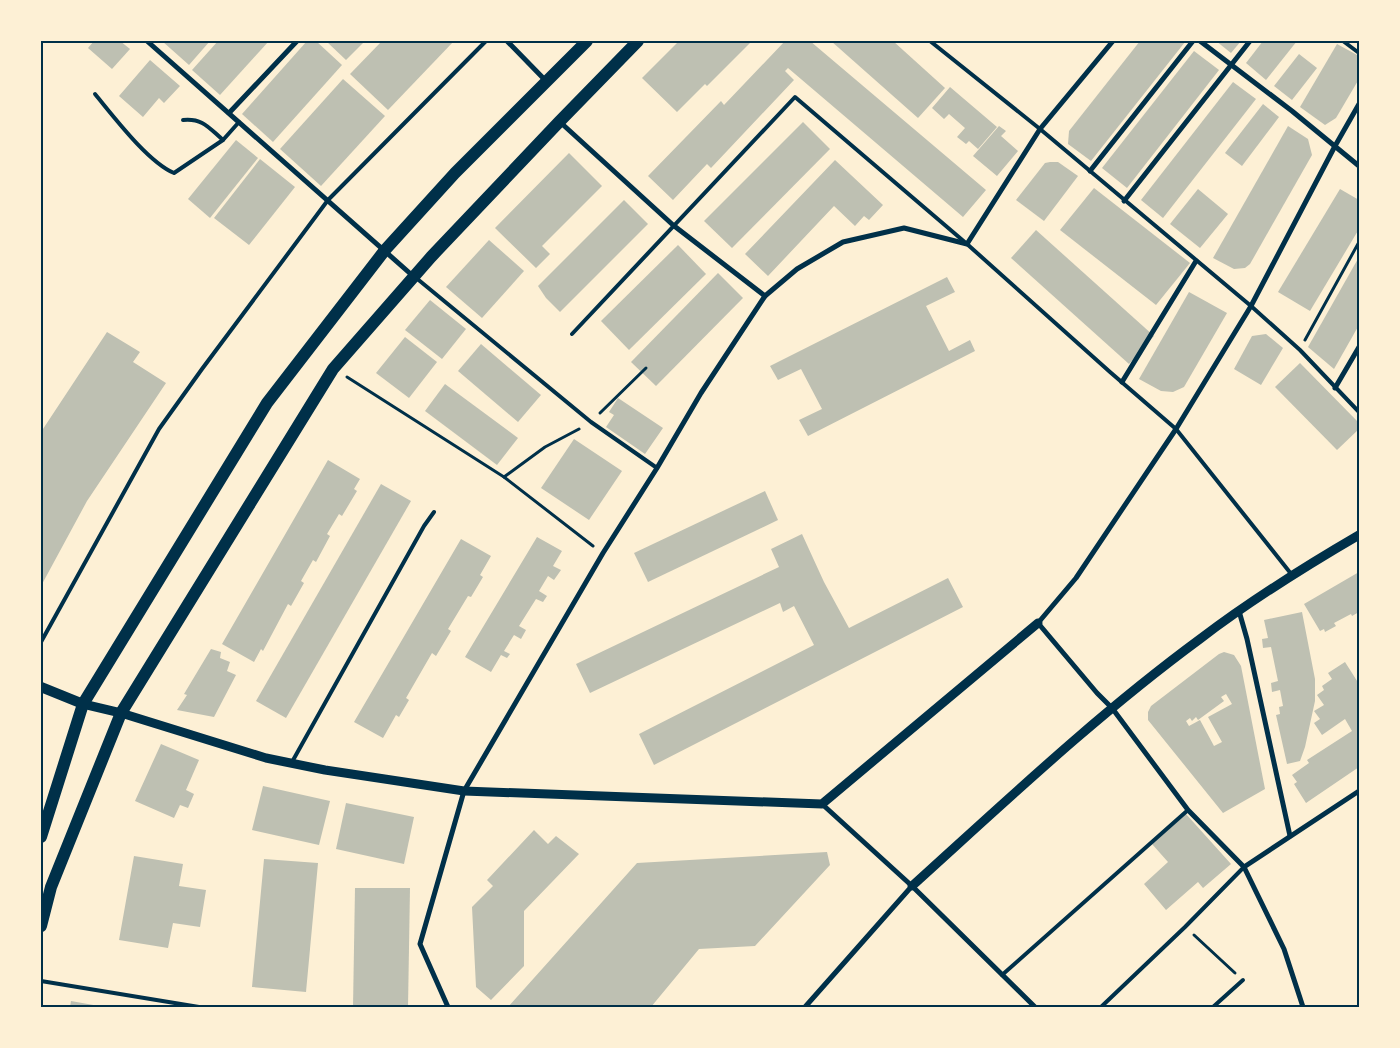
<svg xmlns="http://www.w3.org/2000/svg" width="1400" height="1048" font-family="Helvetica,sans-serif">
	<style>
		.building { fill: #bec0b2; fill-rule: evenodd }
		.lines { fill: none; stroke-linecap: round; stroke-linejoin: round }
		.path { stroke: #003049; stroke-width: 3 }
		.service { stroke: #003049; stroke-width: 4 }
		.minor { stroke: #003049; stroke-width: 5 }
		.tertiary { stroke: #003049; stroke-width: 9 }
		.secondary { stroke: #003049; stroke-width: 10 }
		.primary { stroke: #003049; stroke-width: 12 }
		.neatline { fill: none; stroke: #003049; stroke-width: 2 }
	</style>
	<rect width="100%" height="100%" fill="#fdf0d5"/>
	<g class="building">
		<polygon points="94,41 120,41 130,49 112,69 88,48"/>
		<polygon points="162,41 210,41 189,65"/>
		<polygon points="218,41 269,41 220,95 192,70"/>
		<polygon points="307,41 316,41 342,65 273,142 242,114"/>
		<polygon points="326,41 365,41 346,60"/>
		<polygon points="382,41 454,41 388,110 350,74"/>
		<polygon points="679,41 752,41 707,86 705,84 677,112 642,78"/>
		<polygon points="785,41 810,41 986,190 963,217 788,68 785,71 794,80 711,168 707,164 673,200 648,176 721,101 724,105"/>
		<polygon points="831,41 893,41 945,88 918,118"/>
		<polygon points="1140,41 1185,42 1091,161 1068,144 1069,131"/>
		<polygon points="1216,41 1241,41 1231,53"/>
		<polygon points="1263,41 1297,41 1266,80 1246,63"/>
		<polygon points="1337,44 1359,56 1359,79 1336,118 1325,125 1300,107"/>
		<polygon points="1194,51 1219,70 1127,188 1102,168"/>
		<polygon points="1299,54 1317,68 1292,100 1274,86"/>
		<polygon points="150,60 180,86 164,103 159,98 143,117 119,96"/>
		<polygon points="343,79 385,116 321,186 280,149"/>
		<polygon points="1233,82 1256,99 1163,218 1141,200"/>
		<polygon points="950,87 997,127 978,149 969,141 966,144 957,137 965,128 949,114 944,119 932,108"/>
		<polygon points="1263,104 1279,117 1242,166 1225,153"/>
		<polygon points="803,122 830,149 732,248 704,221"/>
		<polygon points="999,126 1006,131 1001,136 1018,151 997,176 973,156"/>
		<polygon points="1288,126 1308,139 1312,155 1250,264 1245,268 1234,269 1213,258"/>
		<polygon points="236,140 258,158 210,218 188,199"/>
		<polygon points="569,153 602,186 542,246 550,254 536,268 495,228"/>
		<polygon points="260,159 295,187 249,245 214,218"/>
		<polygon points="835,160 883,205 869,220 864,216 855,226 834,206 768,276 745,254"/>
		<polygon points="1050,162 1058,162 1078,176 1044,221 1016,200 1045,163"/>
		<polygon points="1094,188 1190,263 1156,305 1060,230"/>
		<polygon points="1198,189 1228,214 1200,248 1170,224"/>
		<polygon points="1340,189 1359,200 1359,229 1310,311 1278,292"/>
		<polygon points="624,200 648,224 560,312 546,298 538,286"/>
		<polygon points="1036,230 1154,336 1129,364 1011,258"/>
		<polygon points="489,240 524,271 482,318 446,287"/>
		<polygon points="678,245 706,274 629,350 601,321"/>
		<polygon points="1359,257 1359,325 1334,369 1308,347"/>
		<polygon points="718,273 743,298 656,386 631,362"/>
		<polygon points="947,277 955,292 926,306 949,351 970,340 975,351 808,436 799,420 822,409 801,369 778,380 770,366"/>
		<polygon points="1189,292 1227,313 1184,387 1173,392 1161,391 1139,379"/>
		<polygon points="430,300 466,329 442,359 405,330"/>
		<polygon points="107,332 140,352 133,362 166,383 87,501 41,586 41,432"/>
		<polygon points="1266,334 1283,348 1261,385 1234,369 1252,336"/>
		<polygon points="405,337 437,362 409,398 376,373"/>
		<polygon points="481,344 541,395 518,422 458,371"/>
		<polygon points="1300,363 1359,423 1359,429 1337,450 1275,387"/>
		<polygon points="445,384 518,438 497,465 425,411"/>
		<polygon points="618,398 663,428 645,454 606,427 614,415 609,412"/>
		<polygon points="574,439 622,471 589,520 541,488"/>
		<polygon points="328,460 360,479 354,489 357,491 342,516 339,514 327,534 330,536 316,562 313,560 301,581 304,583 291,606 288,604 263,651 261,649 254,662 222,644"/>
		<polygon points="381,484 411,501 286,718 256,701"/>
		<polygon points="765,491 778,520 648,582 634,553"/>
		<polygon points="802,534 824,582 849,628 948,578 963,607 654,765 639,734 814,645 794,606 783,612 780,603 590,693 576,664 779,567 771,549"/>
		<polygon points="537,537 562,551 553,566 561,570 554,580 548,576 539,591 547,596 543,602 536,599 519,626 526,630 521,639 514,635 504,651 510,654 507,658 501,655 491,672 465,657"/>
		<polygon points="461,539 491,556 480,575 483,577 471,597 468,596 448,629 451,631 436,656 432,653 406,698 409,700 399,717 396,715 383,738 354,722"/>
		<polygon points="1359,572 1359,612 1352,616 1351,614 1334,623 1336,626 1325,632 1324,629 1320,631 1304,604"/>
		<polygon points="1302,612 1315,679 1315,701 1305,747 1300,761 1287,764 1276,715 1280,714 1279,707 1283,706 1280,690 1272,692 1271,683 1278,681 1271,647 1263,648 1262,639 1268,638 1264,620"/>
		<polygon points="211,649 221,652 220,658 230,662 227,671 236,675 214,717 177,710 187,695 184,694"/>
		<path d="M1224,652l10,3 7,11 24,123 -42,24 -75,-93v-8l3,-6 68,-52zM1226,694l6,10 -24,13 14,25 -8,4 -14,-26 -11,6 -3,-5 4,-3 2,3 4,-4 2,3 26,-19 -3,-4z"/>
		<polygon points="1345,662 1359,684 1359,767 1306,803 1294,784 1297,782 1292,775 1309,763 1307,760 1352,731 1345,719 1322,735 1314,723 1320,719 1314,711 1324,705 1317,695 1324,690 1322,686 1332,679 1328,673"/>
		<polygon points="161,744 199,760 186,790 194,794 188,808 180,805 174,818 135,801"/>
		<polygon points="263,786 330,801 319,845 252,830"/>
		<polygon points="346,803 414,817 404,864 336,849"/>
		<polygon points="1186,814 1231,864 1203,888 1198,882 1166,910 1144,884 1168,862 1152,844"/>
		<polygon points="534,830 548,844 556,836 579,854 524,911 524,966 491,1000 476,987 472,907 493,886 487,880"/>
		<polygon points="827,852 830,865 755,946 699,949 651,1007 508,1007 637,863"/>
		<polygon points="134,856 183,864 179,886 206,890 200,927 173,923 168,948 119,940"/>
		<polygon points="264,859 318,863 306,992 252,987"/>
		<polygon points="355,888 410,888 408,1007 353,1007"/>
		<polygon points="71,1001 99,1006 99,1007 70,1007"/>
	</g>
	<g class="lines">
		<g class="path">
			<polyline points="1305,340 1359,242"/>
			<polyline points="347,377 504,477 593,546"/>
			<polyline points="600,413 646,368"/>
			<polyline points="504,477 545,447 579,429"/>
			<polyline points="1194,935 1235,973"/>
		</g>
		<g class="service">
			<polyline points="930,41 1040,129 1251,306 1300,350 1359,412"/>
			<polyline points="1343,41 1359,53"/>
			<path d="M95,94c19,23 53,68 79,79l49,-33 16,-18"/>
			<path d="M183,120c20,-2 26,8 40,20"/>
			<polyline points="415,277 591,422 657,468"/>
			<polyline points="572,334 795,97 967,244 1110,372 1176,429 1292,575"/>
			<polyline points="41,642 159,429 202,369 328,200 486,41"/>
			<polyline points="292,762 424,526 434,512"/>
			<polyline points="1002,975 1188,810"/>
			<polyline points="41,981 199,1007"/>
			<polyline points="1101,1007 1185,927 1244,867"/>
			<polyline points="1213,1007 1243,980"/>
		</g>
		<g class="minor">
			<polyline points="147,41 413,276"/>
			<polyline points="507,41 547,82"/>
			<polyline points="1200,41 1292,111 1359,166"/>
			<polyline points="229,113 297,41"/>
			<polyline points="560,122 673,225 765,296"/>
			<polyline points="1090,171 1193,41"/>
			<polyline points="1124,201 1250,41"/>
			<polyline points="1122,382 1196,261"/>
			<polyline points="1335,388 1359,347"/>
			<polyline points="1239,611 1247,639 1290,836"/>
			<polyline points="822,804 912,886 1035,1007"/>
			<polyline points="1244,867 1359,791"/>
			<polyline points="448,1007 420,944 464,791 603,553 657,468 701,393 765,296 797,269 843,242 904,228 967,244 1040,129 1113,41"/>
			<polyline points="805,1007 912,886"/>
			<polyline points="1303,1007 1284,949 1244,867 1188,810 1112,708 1097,693 1038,623 1076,578 1176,429 1251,306 1335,146 1359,104"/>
		</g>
		<g class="tertiary">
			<polyline points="83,704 121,713 266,758 325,770 464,791 822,804 1038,623"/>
			<path d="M912,886c94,-85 186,-172 288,-247 50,-38 104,-72 159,-104"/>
		</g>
		<polyline class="secondary" points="41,687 83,704"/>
		<g class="primary">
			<polyline points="41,837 83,704 267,403 385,250 455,173 587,41"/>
			<polyline points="41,926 51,887 121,713 333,369 431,257 559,122 638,41"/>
		</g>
	</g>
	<rect width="1400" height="1048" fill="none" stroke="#fdf0d5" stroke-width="85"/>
	<rect x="42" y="42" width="1316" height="964" class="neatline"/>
</svg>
